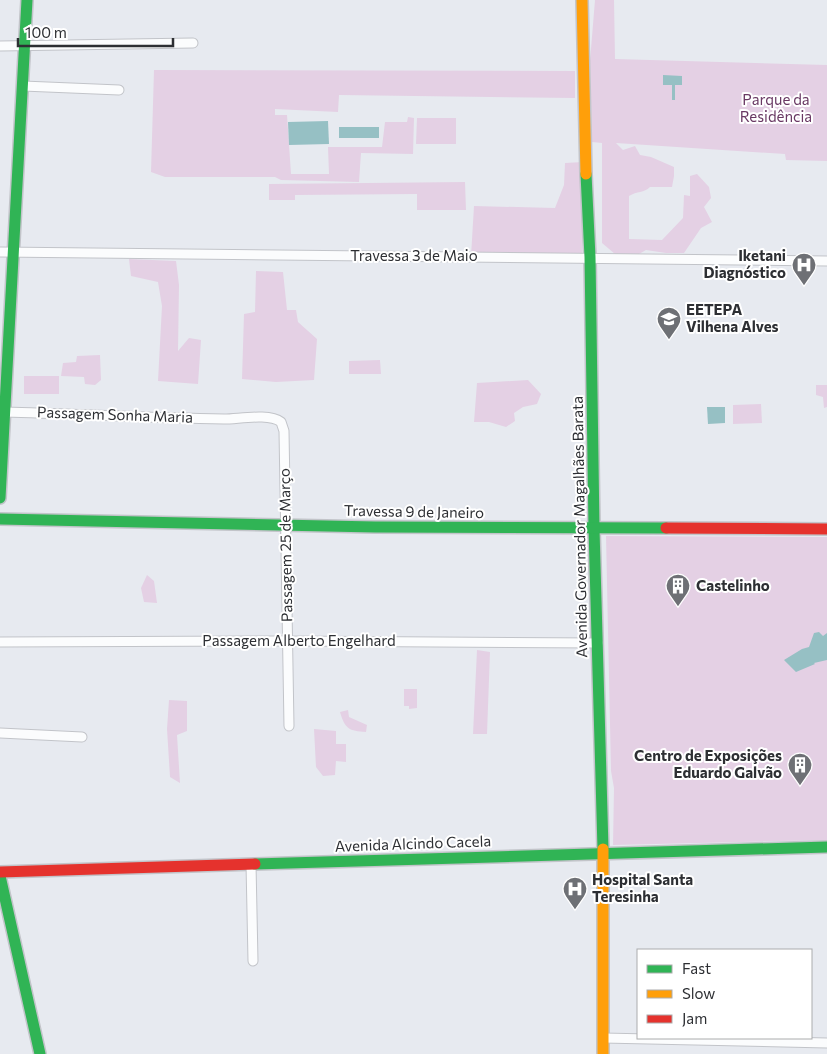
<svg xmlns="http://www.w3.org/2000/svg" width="827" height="1054" font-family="Commissioner,sans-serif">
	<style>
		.green { fill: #e4d0e4 }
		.water { fill: #96c0c4 }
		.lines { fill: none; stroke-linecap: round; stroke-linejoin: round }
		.street-casing { stroke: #c2c4c9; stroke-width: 11 }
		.fast-casing { stroke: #c2c4c9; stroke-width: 14 }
		.slow-casing { stroke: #c2c4c9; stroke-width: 14 }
		.jam-casing { stroke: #c2c4c9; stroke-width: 14 }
		.street { stroke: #fbfcfd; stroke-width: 9 }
		.fast { stroke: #30b455; stroke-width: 11 }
		.slow { stroke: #ff9f0a; stroke-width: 11 }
		.jam { stroke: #e5322d; stroke-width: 11 }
		.labels { text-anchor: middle; stroke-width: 4; stroke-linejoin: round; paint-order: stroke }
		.park-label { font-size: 15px; fill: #693863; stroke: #fff }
		.street-label { font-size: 15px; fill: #2d2f33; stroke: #fff }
		.poi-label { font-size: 15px; font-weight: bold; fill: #2d2f33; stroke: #fff; text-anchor: start }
	</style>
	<rect width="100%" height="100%" fill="#e7eaf0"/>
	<g class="green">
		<path d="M595,0h19l1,59 212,6v96l-41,-1 -1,-6 -169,-11 7,7 12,-4 5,9 11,2 23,10v9l-2,11h-22c-6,6 -13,4 -21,9v43l33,1 21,-22 1,-23 6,1v-20l7,-2 12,13 2,11 -7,9 8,15 -11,6 -17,25h-18l-20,-3 -7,4h-24l-13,-11v-100l-10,-1 -2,-81z"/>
		<polygon points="154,70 575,71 575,98 339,95 338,112 275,109 275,115 287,115 291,174 329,174 328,147 382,147 385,122 407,122 408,117 414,118 413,154 361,153 359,182 281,180 275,177 165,177 151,172"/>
		<polygon points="417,118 456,118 456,144 416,144"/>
		<polygon points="583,162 582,257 471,256 474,206 555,208 564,185 565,163"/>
		<polygon points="465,182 466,210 417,210 417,194 295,195 295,200 269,200 269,184"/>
		<polygon points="129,259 176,261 179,285 178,351 189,338 201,340 198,384 158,381 162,306 158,282 131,276"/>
		<polygon points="256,271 283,272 287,310 296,310 298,322 317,339 314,380 276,382 242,379 244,314 255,312"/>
		<polygon points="100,355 101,380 95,385 85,384 84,377 61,376 63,363 76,362 77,356"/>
		<polygon points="380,360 381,374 349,374 349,361"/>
		<rect x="24" y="376" width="35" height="18"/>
		<polygon points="528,380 541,394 537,404 523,407 514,413 515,421 506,427 489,422 474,422 477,383"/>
		<polygon points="816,385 827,385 827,407 824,408 823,397 816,395"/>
		<polygon points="761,404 762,423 733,424 733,405"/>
		<polygon points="606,536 827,537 827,840 613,845 614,788 611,771"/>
		<polygon points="147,575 154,581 157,603 144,602 141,588"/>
		<polygon points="477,650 490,652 487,734 473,734"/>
		<polygon points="404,689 417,689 417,708 409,709 409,706 404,706"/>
		<polygon points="169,700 187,701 187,731 177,735 180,783 170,777 167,729"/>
		<path d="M348,710l1,7 18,8 -1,7c-17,-1 -21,-3 -26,-20z"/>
		<polygon points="314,729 336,731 336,744 346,744 346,762 336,761 335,775 323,776 316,767"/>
	</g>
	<g class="water">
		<polygon points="663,75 682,76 682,85 675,85 675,100 672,100 672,85 663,85"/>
		<polygon points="328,121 329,144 289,145 288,122"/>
		<rect x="339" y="127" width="40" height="11"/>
		<polygon points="707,407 725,407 725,423 708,424"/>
		<polygon points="819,632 823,636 827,633 827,660 814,663 815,664 796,672 784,660 802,649 809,647 814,633"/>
	</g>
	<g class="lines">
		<defs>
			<g id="street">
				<polyline points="0,46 193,43"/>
				<polyline points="23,86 119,90"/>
				<polyline points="0,252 827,261"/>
				<path d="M5,412c73,2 146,6 219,7 15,0 45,-6 57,3l3,9 5,295"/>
				<polyline points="0,642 288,641 598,643"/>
				<polyline points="0,733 82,737"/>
				<polyline points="251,864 253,961"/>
				<polyline points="603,1038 827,1043"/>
			</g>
			<g id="fast">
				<polyline points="586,174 590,257 594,529 603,849"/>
				<polyline points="0,498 27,0"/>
				<polyline points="0,519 375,527 666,528"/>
				<polyline points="255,864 827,847"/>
				<polyline points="0,876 40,1054"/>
			</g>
			<g id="slow">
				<polyline points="582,0 586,174"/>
				<polyline points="603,849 603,1054"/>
			</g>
			<g id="jam">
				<polyline points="666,528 827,529"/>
				<polyline points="0,872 255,864"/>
			</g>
		</defs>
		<use href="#street" class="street-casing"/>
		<use href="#fast" class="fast-casing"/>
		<use href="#slow" class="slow-casing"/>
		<use href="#jam" class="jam-casing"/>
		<use href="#street" class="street"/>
		<use href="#fast" class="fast"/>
		<use href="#slow" class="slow"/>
		<use href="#jam" class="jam"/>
	</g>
	<defs>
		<symbol id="hospital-pin" viewBox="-11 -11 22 30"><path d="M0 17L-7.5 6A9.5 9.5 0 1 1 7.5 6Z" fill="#6e7075" stroke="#fff"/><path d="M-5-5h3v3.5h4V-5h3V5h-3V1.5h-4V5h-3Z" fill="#fff"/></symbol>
		<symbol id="university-pin" viewBox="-11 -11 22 30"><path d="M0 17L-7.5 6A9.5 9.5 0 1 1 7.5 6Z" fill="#6e7075" stroke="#fff"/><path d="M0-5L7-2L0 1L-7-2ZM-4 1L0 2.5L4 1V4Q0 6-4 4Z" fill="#fff"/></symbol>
		<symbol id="building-pin" viewBox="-11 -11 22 30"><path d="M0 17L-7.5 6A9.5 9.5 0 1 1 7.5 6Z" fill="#6e7075" stroke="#fff"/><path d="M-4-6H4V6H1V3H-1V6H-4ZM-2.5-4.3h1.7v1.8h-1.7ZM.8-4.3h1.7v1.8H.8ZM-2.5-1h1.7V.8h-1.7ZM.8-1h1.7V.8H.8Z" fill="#fff"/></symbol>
	</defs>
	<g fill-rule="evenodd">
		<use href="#hospital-pin" x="790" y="251" width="28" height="38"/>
		<use href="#university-pin" x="655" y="305" width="28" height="38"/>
		<use href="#building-pin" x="664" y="572" width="28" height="38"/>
		<use href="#building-pin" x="786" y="751" width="28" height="38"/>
		<use href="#hospital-pin" x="561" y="875" width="28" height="38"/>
	</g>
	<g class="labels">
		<g class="park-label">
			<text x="776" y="105">Parque da<tspan x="776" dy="17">Residência</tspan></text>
		</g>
		<g class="street-label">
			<text x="414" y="261">Travessa 3 de Maio</text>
			<text transform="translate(115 415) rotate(2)" y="5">Passagem Sonha Maria</text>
			<text transform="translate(414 512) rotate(1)" y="5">Travessa 9 de Janeiro</text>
			<text transform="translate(580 527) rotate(-91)" y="5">Avenida Governador Magalhães Barata</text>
			<text transform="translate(286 545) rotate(-91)" y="5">Passagem 25 de Março</text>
			<text x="299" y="646">Passagem Alberto Engelhard</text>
			<text transform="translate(413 844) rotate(-2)" y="5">Avenida Alcindo Cacela</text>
		</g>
		<g class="poi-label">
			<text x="786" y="261" text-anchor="end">Iketani<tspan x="786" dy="17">Diagnóstico</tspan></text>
			<text x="686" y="315">EETEPA<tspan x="686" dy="17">Vilhena Alves</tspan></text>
			<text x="696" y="591">Castelinho</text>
			<text x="782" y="761" text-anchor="end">Centro de Exposições<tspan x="782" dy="17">Eduardo Galvão</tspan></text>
			<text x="592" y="885">Hospital Santa<tspan x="592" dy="17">Teresinha</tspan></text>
		</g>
	</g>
	<rect x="637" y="949" width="175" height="90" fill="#ffffff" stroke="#abacad"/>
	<rect x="647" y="965" width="25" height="8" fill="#30b455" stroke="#abacad"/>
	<text x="682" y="974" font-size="15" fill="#2d2f33">Fast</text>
	<rect x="647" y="990" width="25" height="8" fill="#ff9f0a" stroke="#abacad"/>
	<text x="682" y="999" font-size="15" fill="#2d2f33">Slow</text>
	<rect x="647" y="1015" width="25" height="8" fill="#e5322d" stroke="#abacad"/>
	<text x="682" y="1024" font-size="15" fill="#2d2f33">Jam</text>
	<path d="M18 38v8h155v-8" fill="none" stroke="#2d2f33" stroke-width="2.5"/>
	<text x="25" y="38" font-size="15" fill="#2d2f33" stroke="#ffffff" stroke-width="4" paint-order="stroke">100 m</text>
</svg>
